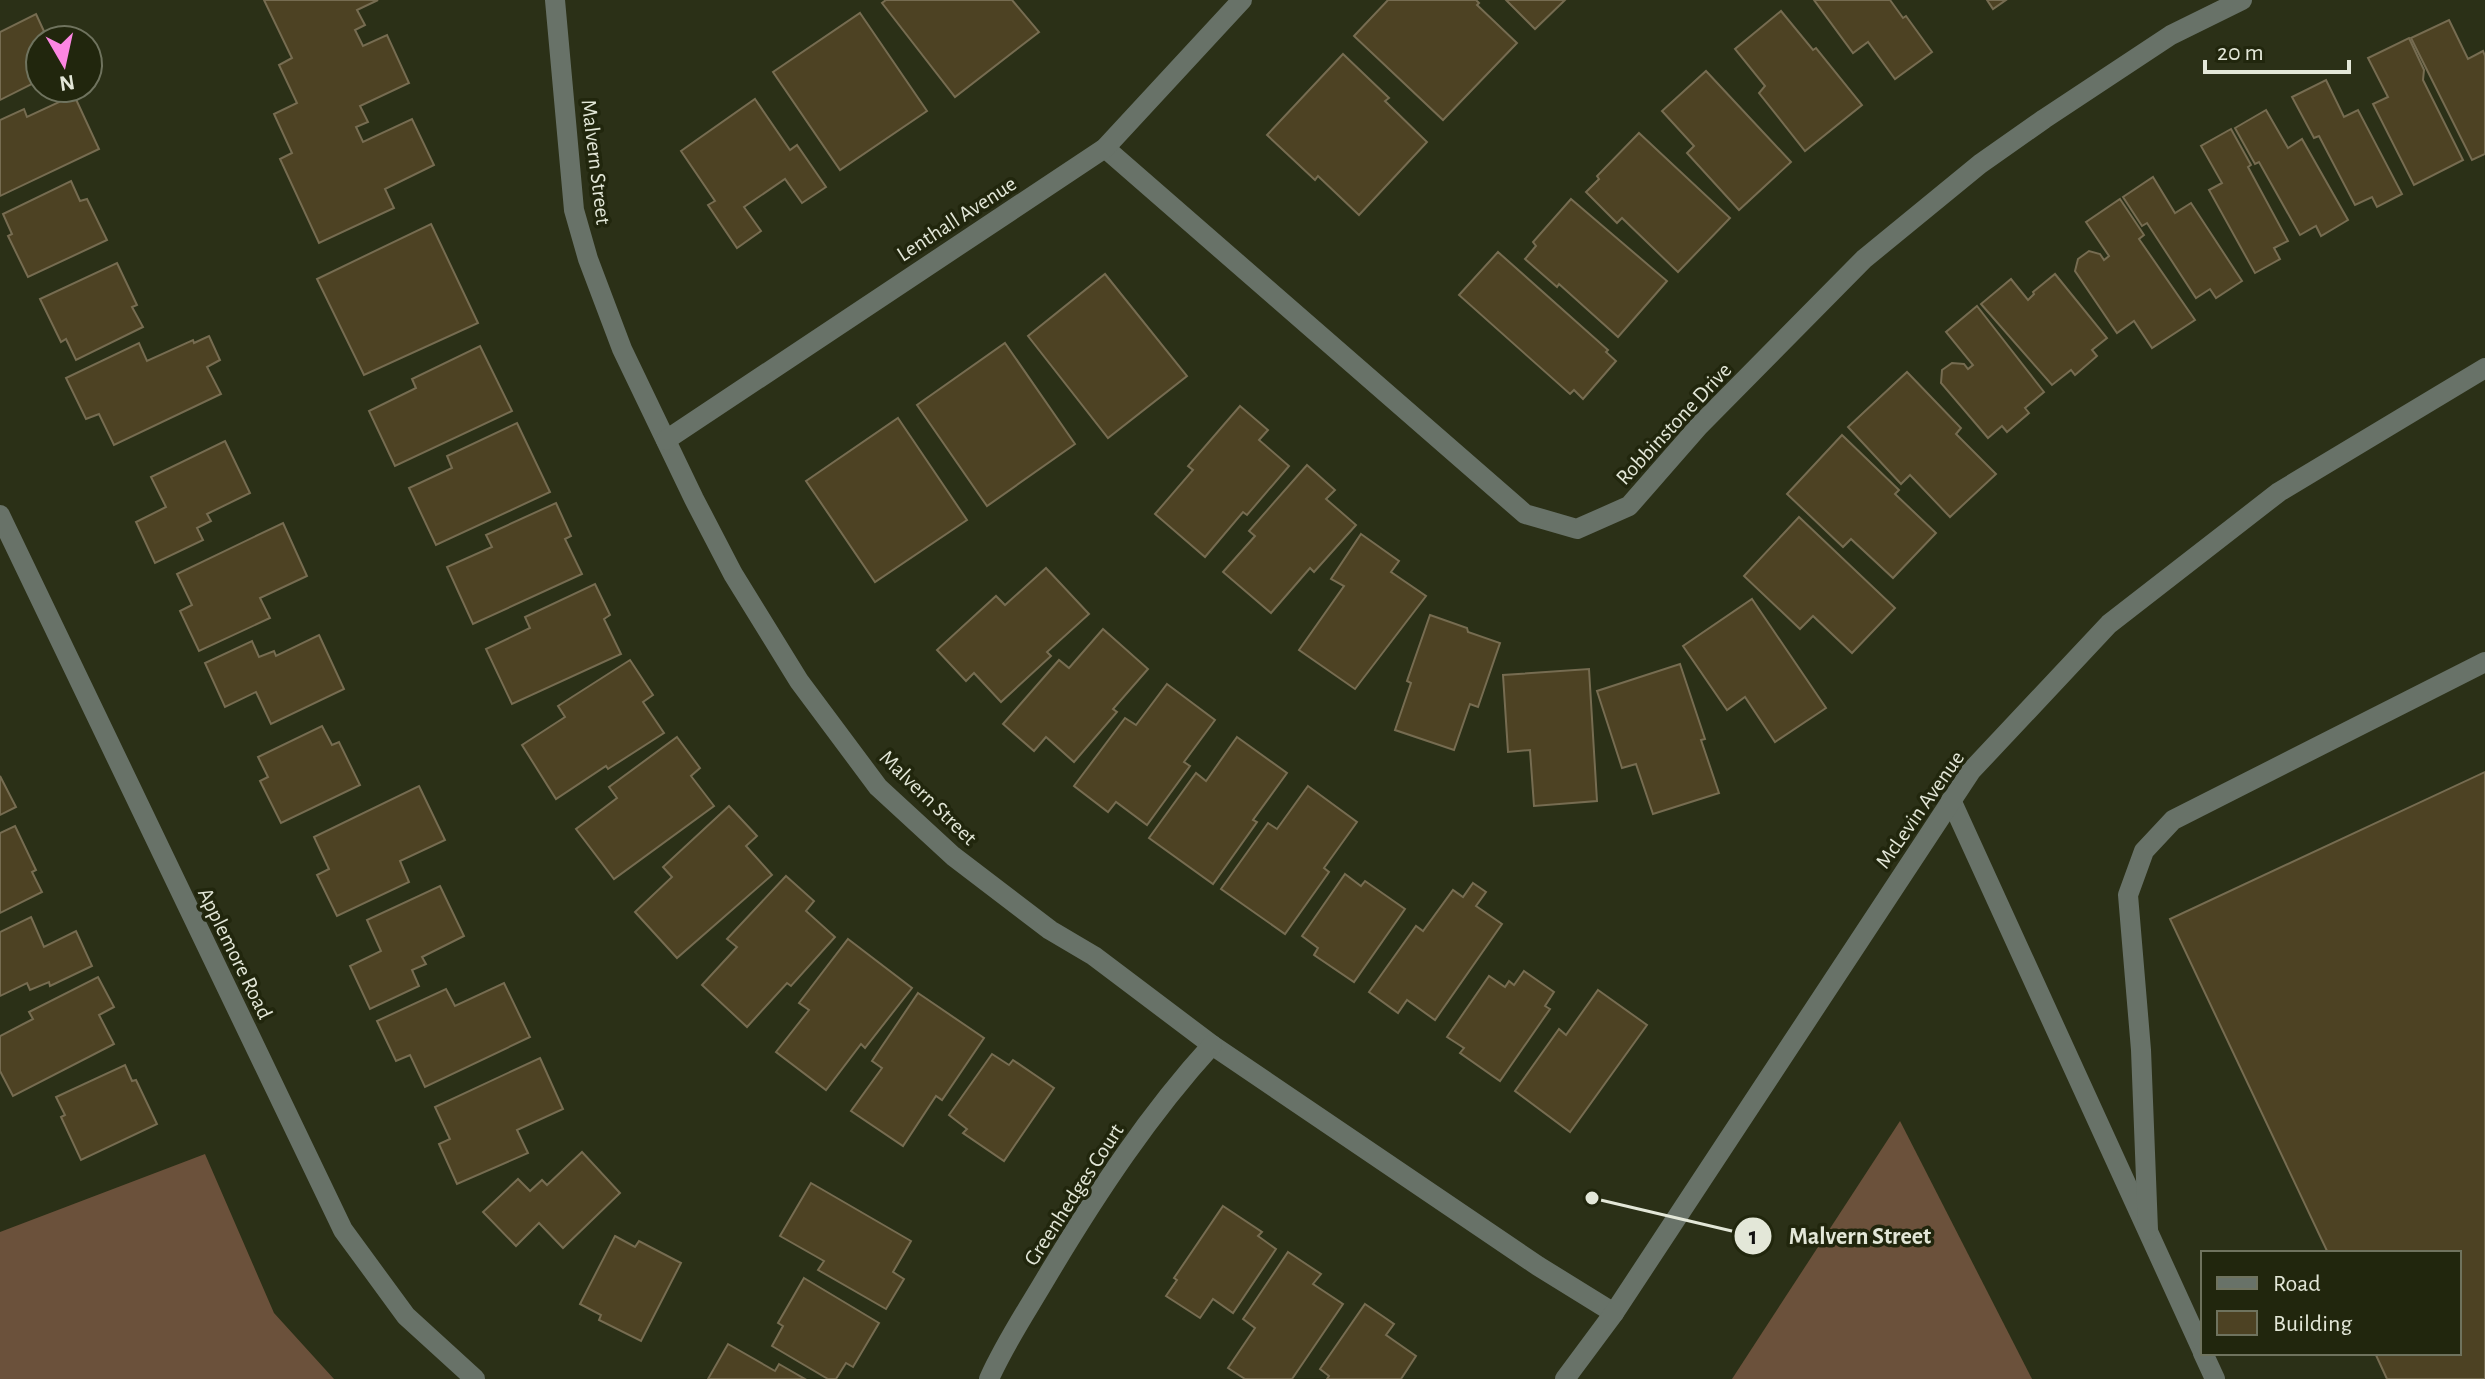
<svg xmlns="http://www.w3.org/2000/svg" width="2485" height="1379" font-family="'Alegreya Sans',sans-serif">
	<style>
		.forest { fill: #6b513b }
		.building { fill: #4d4223; stroke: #766c51; stroke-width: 2 }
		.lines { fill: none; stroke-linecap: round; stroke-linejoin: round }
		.minor { stroke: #687268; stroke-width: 20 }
		.labels { text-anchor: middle; stroke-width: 7; stroke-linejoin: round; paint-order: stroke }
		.street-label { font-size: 22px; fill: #e3e7d8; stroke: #21260d }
		.leader { fill: none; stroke: #e3e7d8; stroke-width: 3 }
		.callout-dot { fill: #e3e7d8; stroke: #21260d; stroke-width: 3 }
		.mark-label { font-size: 24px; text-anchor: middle; font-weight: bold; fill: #111 }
		.callout-label { font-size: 24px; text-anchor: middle; font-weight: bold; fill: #e3e7d8; stroke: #21260d; stroke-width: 7; stroke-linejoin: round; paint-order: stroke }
	</style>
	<rect width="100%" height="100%" fill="#2b3017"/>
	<g class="forest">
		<polygon points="1900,1121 2032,1379 1732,1379"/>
		<polygon points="205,1154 274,1313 334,1379 0,1379 0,1232"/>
	</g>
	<g class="building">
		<polygon points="264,0 378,0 357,10 365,25 355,30 363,46 387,35 409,83 360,106 368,122 356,127 363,142 412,119 434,165 385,189 394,208 319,243 280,159 292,153 274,114 297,103 279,65 292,58"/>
		<polygon points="886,0 1012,0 1039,32 955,97 882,3"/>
		<polygon points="1388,0 1476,0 1479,3 1477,5 1517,43 1443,120 1354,36"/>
		<polygon points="1506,0 1565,0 1535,29"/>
		<polygon points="1814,0 1890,0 1903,18 1906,16 1932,52 1895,79 1868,42 1853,53"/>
		<polygon points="1987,0 2006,0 1993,9"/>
		<polygon points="1781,11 1813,50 1816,48 1862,105 1805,151 1759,93 1765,86 1735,49"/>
		<polygon points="860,13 927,111 840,170 773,72"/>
		<polygon points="36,14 48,40 40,40 40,80 0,100 0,32"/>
		<polygon points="2449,20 2468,59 2483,51 2485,56 2485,154 2472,160 2411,38"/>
		<polygon points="2409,38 2424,70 2423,80 2463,160 2414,185 2373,104 2388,97 2368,58"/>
		<polygon points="1343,54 1389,98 1385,101 1427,142 1359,215 1318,176 1315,180 1267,135"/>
		<polygon points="1706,71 1791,162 1739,210 1687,153 1694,146 1662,111"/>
		<polygon points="2326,80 2344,117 2358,110 2402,194 2377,207 2372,197 2355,205 2319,136 2314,138 2292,97"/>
		<polygon points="74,95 99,149 0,196 0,120 24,109 27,117"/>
		<polygon points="755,99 790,150 797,145 826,187 802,203 785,179 744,207 761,231 737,248 708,205 715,201 681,151"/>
		<polygon points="2266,110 2288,148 2302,139 2348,220 2321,236 2316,226 2300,235 2259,162 2255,164 2235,128"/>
		<polygon points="2231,129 2251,165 2248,167 2288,241 2274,248 2280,259 2255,273 2209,190 2222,183 2201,146"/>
		<polygon points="1639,133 1730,218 1678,272 1622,218 1617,223 1586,192 1599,179 1597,176"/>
		<polygon points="2153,177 2175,213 2191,203 2242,281 2216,298 2210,289 2196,298 2147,223 2142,226 2123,197"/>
		<polygon points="71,181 80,201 87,199 107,240 28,277 8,236 12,234 3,214"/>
		<polygon points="1571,199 1667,281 1618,337 1559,284 1557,287 1525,259 1536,246 1533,242"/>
		<polygon points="2120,199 2144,235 2139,239 2195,320 2152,348 2134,321 2117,333 2075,271 2078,259 2089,251 2100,254 2104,260 2109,256 2086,222"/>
		<polygon points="431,224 478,323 364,375 317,279"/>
		<polygon points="1498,252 1608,350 1606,352 1616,361 1583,399 1574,390 1570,394 1459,295"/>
		<polygon points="117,263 137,305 132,307 143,327 76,360 66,339 61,342 40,299"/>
		<polygon points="1105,274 1187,376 1108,438 1028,336"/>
		<polygon points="2055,274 2107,338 2092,350 2097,356 2075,375 2071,370 2052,385 1981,304 2011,279 2028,300 2034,294 2033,292"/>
		<polygon points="1977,306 2044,392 2025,408 2029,413 2007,432 2002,426 1988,438 1941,383 1942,370 1952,363 1964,364 1968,369 1973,365 1946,332"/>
		<polygon points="209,336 220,360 207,367 221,394 114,445 99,414 86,419 66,378 139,343 147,361 193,340 194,343"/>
		<polygon points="1005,343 1075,444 987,506 917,405"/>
		<polygon points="480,346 512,411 395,466 369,411 416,388 412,379"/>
		<polygon points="1907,372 1961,428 1956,434 1996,474 1950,517 1910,475 1901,484 1848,427"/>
		<polygon points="1240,406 1268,430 1259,440 1289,466 1247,515 1243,512 1205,557 1155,514 1193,470 1188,466"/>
		<polygon points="898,418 967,520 875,582 806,481"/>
		<polygon points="517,423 550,492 436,545 409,488 452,468 447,456"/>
		<polygon points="1842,435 1899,490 1895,494 1936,533 1893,578 1851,539 1843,547 1787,494"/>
		<polygon points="225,441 250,493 207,514 211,521 197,528 203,540 155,563 136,522 166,507 151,477"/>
		<polygon points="1307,465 1335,490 1326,499 1356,525 1314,572 1310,568 1271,613 1223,572 1255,536 1249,531"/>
		<polygon points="556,503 571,536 565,539 582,574 473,624 447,567 492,547 486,535"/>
		<polygon points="1799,517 1895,608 1852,653 1813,616 1800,629 1744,576"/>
		<polygon points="283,523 307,576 260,598 270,618 199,651 180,611 192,605 177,574"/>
		<polygon points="1361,534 1399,561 1391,572 1426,596 1355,689 1299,650 1344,586 1331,579"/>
		<polygon points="1046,568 1089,614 1047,652 1051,656 1001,702 974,673 966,681 937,650 996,596 1005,605"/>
		<polygon points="595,584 610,615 604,619 621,654 512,704 486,649 530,628 525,617"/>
		<polygon points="1752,599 1826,708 1775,742 1745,697 1727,710 1683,646"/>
		<polygon points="1430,615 1467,628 1468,632 1500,643 1478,707 1470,704 1454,750 1395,730 1411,683 1407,681"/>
		<polygon points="1103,629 1148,669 1113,709 1117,712 1074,762 1046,737 1034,751 1003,724 1059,660 1069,668"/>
		<polygon points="319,635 344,689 271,724 256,692 225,707 205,663 252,641 259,657 274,651 276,656"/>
		<polygon points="630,660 653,695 643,702 664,733 608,769 606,766 556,799 522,745 565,717 558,706"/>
		<polygon points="1680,664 1705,739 1701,740 1719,793 1653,814 1636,764 1622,768 1597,691"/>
		<polygon points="1589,669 1597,801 1534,806 1530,750 1508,752 1503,675"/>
		<polygon points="1167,684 1215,720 1184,762 1190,766 1147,825 1116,802 1108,812 1074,786 1125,718 1136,725"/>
		<polygon points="322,726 332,745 339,742 360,785 281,823 260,781 268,777 258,757"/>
		<polygon points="677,737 700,768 691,776 714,806 614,879 576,829 617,798 609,787"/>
		<polygon points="1237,737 1287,773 1253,820 1257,822 1213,884 1149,838 1196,773 1206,781"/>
		<polygon points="2485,772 2485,1379 2387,1379 2375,1353 2459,1353 2459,1253 2328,1253 2170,919"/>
		<polygon points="0,776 16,807 0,815"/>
		<polygon points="419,786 445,840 400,861 409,882 337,916 317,875 329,869 314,837"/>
		<polygon points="1308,786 1357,822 1324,868 1329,872 1285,934 1221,889 1268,823 1277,829"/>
		<polygon points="729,806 757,836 746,846 772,875 677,958 635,912 672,877 663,867"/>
		<polygon points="15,826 36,870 32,872 42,892 0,913 0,833"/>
		<polygon points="1345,874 1361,886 1365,881 1405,909 1354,982 1314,955 1318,948 1302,936"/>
		<polygon points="786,876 814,901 806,911 835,937 791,986 787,983 747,1027 702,985 737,947 727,939"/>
		<polygon points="1473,883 1486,892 1476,906 1502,924 1435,1020 1407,1000 1398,1013 1369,992 1416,926 1423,931 1453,890 1463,897"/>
		<polygon points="440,886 464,936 422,957 426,964 412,970 419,986 370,1009 350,966 381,951 367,920"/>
		<polygon points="31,917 44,947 76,931 92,966 50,986 49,982 30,990 27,983 0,996 0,932"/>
		<polygon points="848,939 912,988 865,1048 861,1044 826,1090 776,1052 809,1010 799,1003"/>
		<polygon points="1524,971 1554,992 1545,1006 1550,1009 1500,1081 1460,1053 1464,1048 1447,1037 1489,976 1505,987 1509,981 1514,985"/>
		<polygon points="98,977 114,1007 99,1015 114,1044 13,1096 0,1071 0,1036 33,1019 29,1012"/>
		<polygon points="504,983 530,1037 425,1087 410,1055 396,1061 377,1021 446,989 455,1006"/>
		<polygon points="1598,990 1647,1025 1570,1132 1515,1091 1559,1029 1566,1035"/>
		<polygon points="918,993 984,1038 942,1100 936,1096 903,1146 851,1111 882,1068 872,1061"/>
		<polygon points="992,1054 1009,1065 1013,1060 1054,1088 1004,1161 963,1133 967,1129 949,1115"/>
		<polygon points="540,1058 563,1109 517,1130 528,1153 457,1184 439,1144 450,1139 435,1107"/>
		<polygon points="125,1065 132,1081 136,1080 157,1124 81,1160 61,1117 65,1115 56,1097"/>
		<polygon points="582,1152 620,1193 563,1248 539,1223 516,1246 483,1212 518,1179 530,1191 542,1180 547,1185"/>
		<polygon points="811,1183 911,1241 893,1272 904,1279 886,1309 818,1270 824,1261 780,1236"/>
		<polygon points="1223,1206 1262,1232 1258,1236 1276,1249 1233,1313 1213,1299 1200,1318 1166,1296 1177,1280 1174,1278"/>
		<polygon points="615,1236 635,1247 639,1241 681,1263 641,1341 599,1320 601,1315 580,1304"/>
		<polygon points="1288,1252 1321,1274 1313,1284 1343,1304 1292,1379 1245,1379 1228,1368 1255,1328 1243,1319"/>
		<polygon points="804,1278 879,1323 853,1367 846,1363 836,1379 828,1379 772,1346 783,1326 778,1323"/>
		<polygon points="1365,1304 1394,1324 1386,1335 1416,1356 1401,1379 1327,1379 1329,1376 1320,1369"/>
		<polygon points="728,1344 775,1371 779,1364 805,1379 708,1379"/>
	</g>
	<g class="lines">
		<g class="minor">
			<polyline points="555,0 574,210 588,259 622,349 694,499 733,574 799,681 878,787 953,856 1050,930 1094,956 1212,1045 1538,1266 1614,1313"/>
			<polyline points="1105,148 1525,514 1577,529 1629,506 1699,426 1864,259 1980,164 2044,119 2171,35 2242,0"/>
			<polyline points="666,440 1105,148 1242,0"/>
			<polyline points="0,515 343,1230 406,1316 475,1379"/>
			<polyline points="1951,800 2203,1352"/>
			<polyline points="2148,1230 2141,1050 2128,895 2144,851 2173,820 2485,662"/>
			<polyline points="2203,1353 2215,1379"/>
			<path d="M989,1379c17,-38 39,-70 60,-106 48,-80 100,-159 163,-228"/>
			<polyline points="1565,1379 1614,1313 1971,771 2109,624 2279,492 2485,368"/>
		</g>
	</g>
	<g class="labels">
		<g class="street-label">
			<text transform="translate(597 162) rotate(83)" y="8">Malvern Street</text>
			<text transform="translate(956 218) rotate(-33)" y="8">Lenthall Avenue</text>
			<text transform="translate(1673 423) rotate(-47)" y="8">Robbinstone Drive</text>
			<text transform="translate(929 797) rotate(44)" y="8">Malvern Street</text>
			<text transform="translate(1919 809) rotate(-55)" y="8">McLevin Avenue</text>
			<text transform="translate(236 953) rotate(64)" y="8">Applemore Road</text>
			<text transform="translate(1073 1194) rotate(-57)" y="8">Greenhedges Court</text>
		</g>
	</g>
	<path class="leader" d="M1592 1198L1753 1236"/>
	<g class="callout-dot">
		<circle cx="1592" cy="1198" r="8"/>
		<circle cx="1753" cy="1236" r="20"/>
	</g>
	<g class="mark-label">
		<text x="1753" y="1244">1</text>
	</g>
	<g class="callout-label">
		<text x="1860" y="1244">Malvern Street</text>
	</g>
	<rect x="2201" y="1251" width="260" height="104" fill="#21260d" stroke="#6f735e" stroke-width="2"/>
	<rect x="2217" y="1277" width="40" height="12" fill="#687268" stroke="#6f735e" stroke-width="2"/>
	<text x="2273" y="1291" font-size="24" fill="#e3e7d8">Road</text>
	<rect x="2217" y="1311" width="40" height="24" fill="#4d4223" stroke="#6f735e" stroke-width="2"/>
	<text x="2273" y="1331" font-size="24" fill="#e3e7d8">Building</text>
	<g transform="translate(64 64) rotate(171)"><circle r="38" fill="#21260d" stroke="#6f735e" stroke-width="2"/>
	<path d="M0-6L14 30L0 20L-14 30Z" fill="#fd86e3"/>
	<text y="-12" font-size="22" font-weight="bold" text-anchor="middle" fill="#e3e7d8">N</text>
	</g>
	<path d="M2205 60v12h144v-12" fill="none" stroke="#e3e7d8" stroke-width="4"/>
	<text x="2217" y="60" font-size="24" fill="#e3e7d8" stroke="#21260d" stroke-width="6" paint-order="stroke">20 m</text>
</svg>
